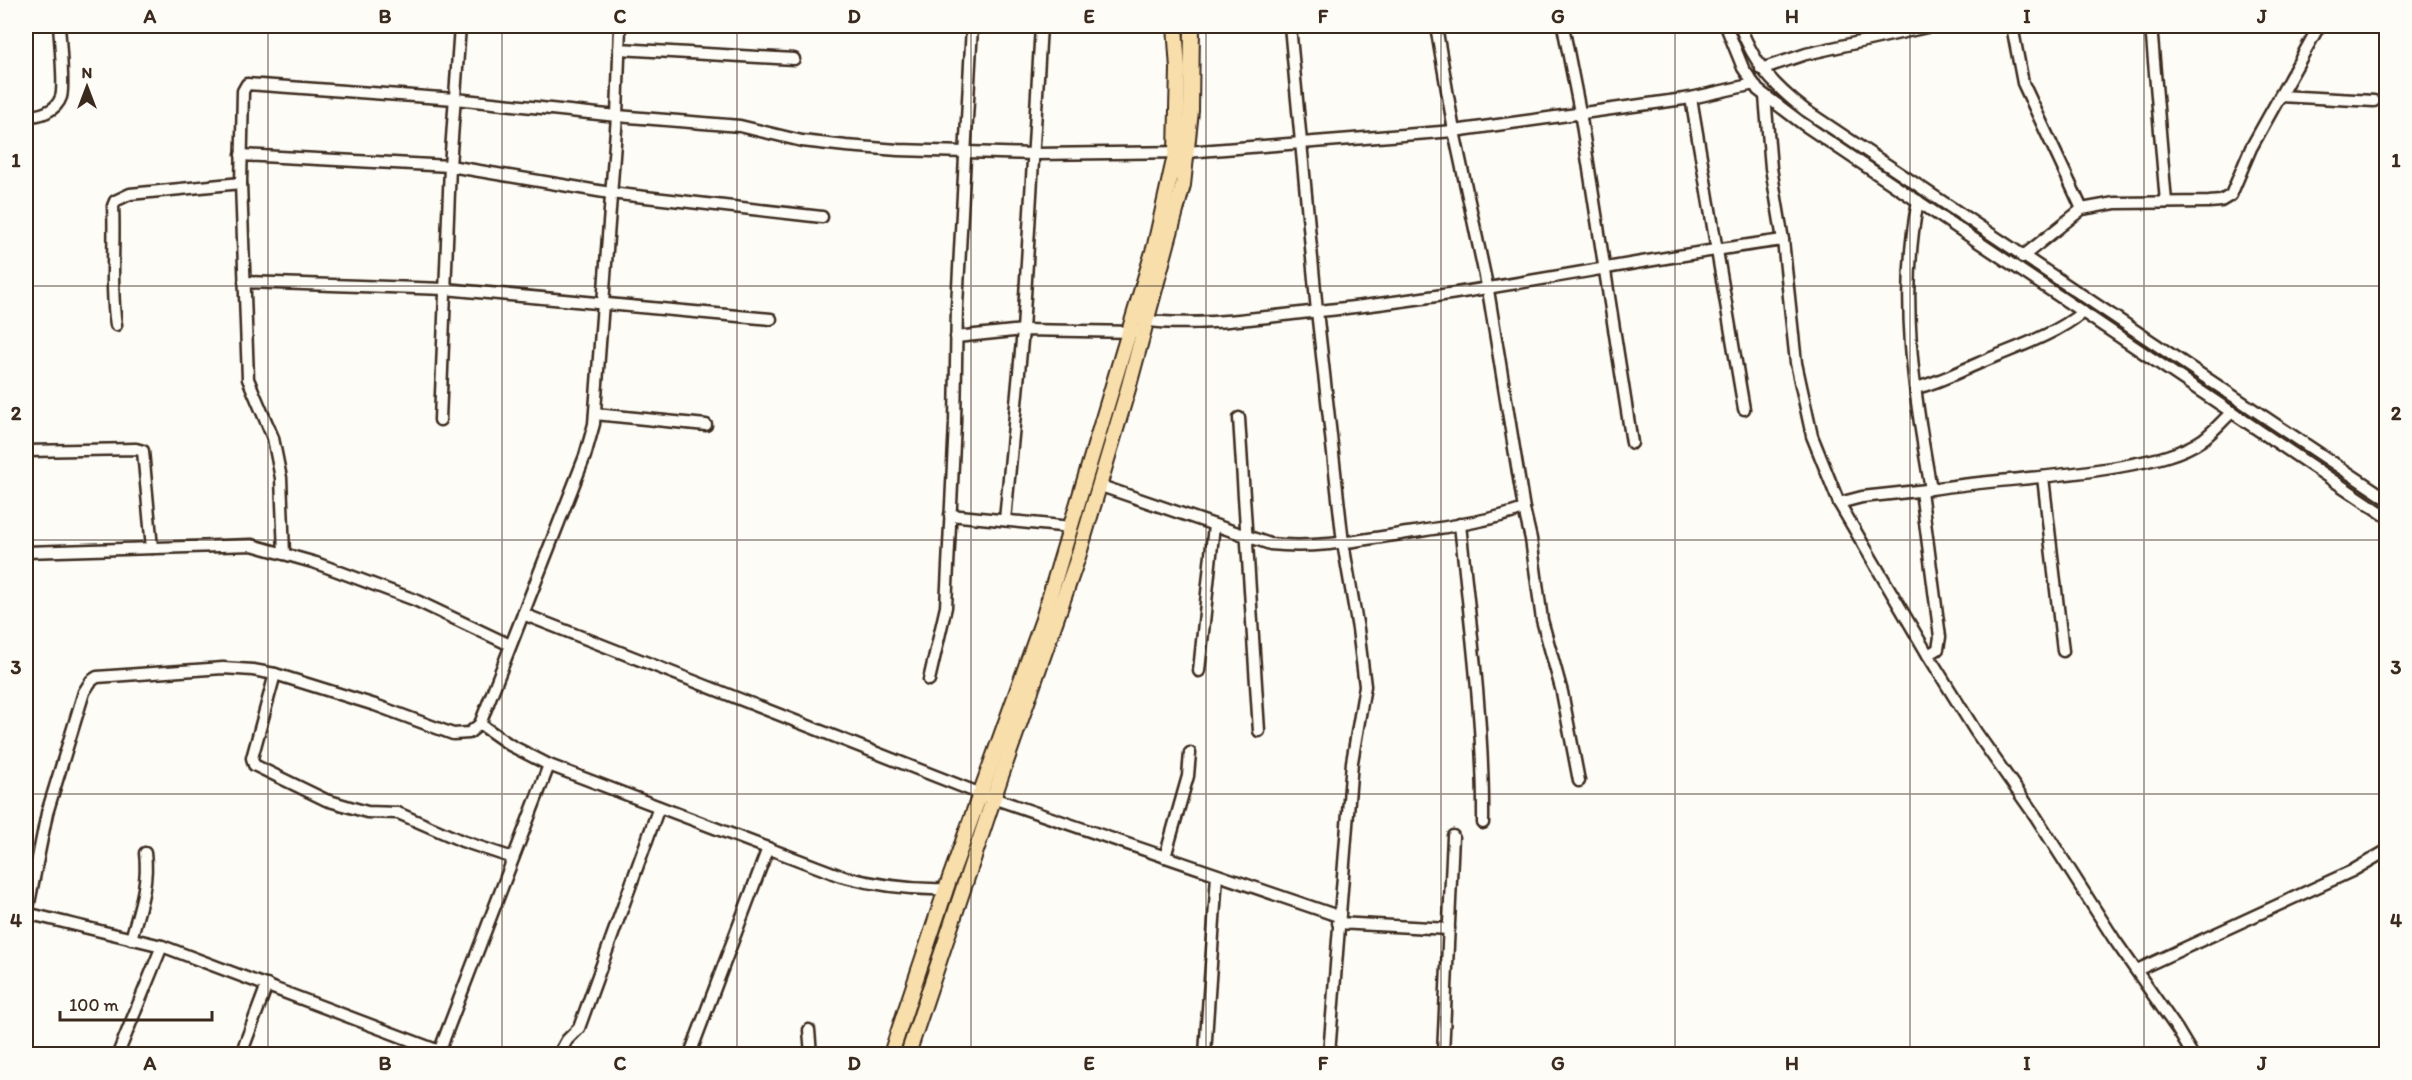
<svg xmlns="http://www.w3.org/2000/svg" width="2412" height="1080" font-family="Itim,sans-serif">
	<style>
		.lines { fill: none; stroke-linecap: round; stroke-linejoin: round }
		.minor-casing { stroke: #3b2a1e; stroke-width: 15 }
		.major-casing { stroke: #3b2a1e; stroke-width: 18 }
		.minor { stroke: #fdfcf7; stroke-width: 10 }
		.major { stroke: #f8deab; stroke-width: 14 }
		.grid { fill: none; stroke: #3b2a1e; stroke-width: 1.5; stroke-opacity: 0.55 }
		.neatline { fill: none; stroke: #3b2a1e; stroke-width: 2 }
		.grid-label { font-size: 20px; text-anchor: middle; font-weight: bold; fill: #3b2a1e }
	</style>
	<rect width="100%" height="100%" fill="#fdfcf7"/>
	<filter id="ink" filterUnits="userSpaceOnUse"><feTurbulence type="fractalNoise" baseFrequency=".0167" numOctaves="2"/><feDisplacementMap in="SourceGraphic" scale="12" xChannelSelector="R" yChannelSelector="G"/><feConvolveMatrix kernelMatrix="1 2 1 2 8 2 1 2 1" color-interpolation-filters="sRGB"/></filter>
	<g filter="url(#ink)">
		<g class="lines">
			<defs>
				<g id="minor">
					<polyline points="1290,26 1317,311 1343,543 1358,629 1365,686 1352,762 1329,1054"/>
					<polyline points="1563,26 1580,112 1632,443"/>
					<polyline points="1726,26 1743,68 1758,90 1803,124 2386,516"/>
					<path d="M1740,26c14,38 33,59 65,84l581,388"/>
					<polyline points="2012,26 2023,83 2082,209"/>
					<polyline points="2151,26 2166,202"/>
					<polyline points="619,49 794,59"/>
					<polyline points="1761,69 1806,54 1931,26"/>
					<polyline points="1765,96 1771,168 1783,240 1796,363 1812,436 1839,503 1928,655 1976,732 2036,817 2114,939 2177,1029 2192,1054"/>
					<polyline points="2280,96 2374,101"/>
					<polyline points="1691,98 1744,409"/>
					<path d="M26,116c13,0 30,-4 35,-19 3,-8 -1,-59 -2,-71"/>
					<polyline points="241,155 450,166 610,193 822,217"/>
					<path d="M1918,201c-19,94 -4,195 13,288 65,-10 131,-11 197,-24 25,-5 52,-10 74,-25 11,-8 20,-19 30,-28"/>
					<polyline points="2022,257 2082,209 2115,203 2209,202 2221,201 2231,195 2251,148 2319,26"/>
					<polyline points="244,282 445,289 771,319"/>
					<path d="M1141,320c57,8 121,-3 178,-9 156,-16 309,-50 464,-71"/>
					<path d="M116,325c-6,-39 -1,-79 -3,-119l2,-5 15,-7 111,-11"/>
					<polyline points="956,337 1023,330 1136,332"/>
					<path d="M1916,388c24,-6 40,-15 61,-24 36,-16 75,-27 106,-52"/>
					<polyline points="595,414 706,425"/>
					<polyline points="1239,418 1259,731"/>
					<polyline points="440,420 450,166 460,26"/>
					<polyline points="26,451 136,449 143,451 152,548"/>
					<polyline points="2043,477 2063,651"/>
					<path d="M1101,486l169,58c46,5 91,-4 137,-11 39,-6 79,-11 117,-24l-36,-219 -34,-159 -18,-105"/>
					<polyline points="1921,491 1940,637 1938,649 1928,655"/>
					<polyline points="1839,503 1862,497 1927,490"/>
					<polyline points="1524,509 1531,539 1542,620 1562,692 1579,781"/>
					<polyline points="950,515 1071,527"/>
					<polyline points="1005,520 1023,330 1041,26"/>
					<path d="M1460,524c10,100 24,199 23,299"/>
					<polyline points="26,552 252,545 316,563 415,600 510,645"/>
					<polyline points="284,554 281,478 273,438 248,379 241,183 243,91 247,84 455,99 617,116 740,126 802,141 846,146 898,150 1035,154 1187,152 1454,131 1691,98 1754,84"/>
					<polyline points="523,614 981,794 1338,916"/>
					<polyline points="1199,671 1214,525"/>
					<polyline points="275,674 252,758 254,765 326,800 367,812 398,813 462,841 513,858"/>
					<polyline points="929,680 946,607 955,423 957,306 972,26"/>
					<path d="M549,765l292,111c34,9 71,14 105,13"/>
					<polyline points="1165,857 1188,776 1190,753"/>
					<polyline points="26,913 162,946 447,1054"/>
					<polyline points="26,918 47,813 84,692 91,681 97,677 223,668 253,670 275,674 375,705 453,734 469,733 480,724"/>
					<polyline points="1338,923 1449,929"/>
					<path d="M131,939c8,-29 18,-56 14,-86"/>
					<polyline points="2137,970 2352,871 2386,851"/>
					<polyline points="809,1030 811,1054"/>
					<polyline points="439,1052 549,765 510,745 480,724 585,456 594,424 617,116 620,26"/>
					<polyline points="118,1054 162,946"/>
					<polyline points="241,1054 267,985"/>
					<polyline points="559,1054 567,1040 579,1028 659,807"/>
					<polyline points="690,1054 768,848"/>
					<polyline points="1205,1054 1217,875"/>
					<polyline points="1443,1054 1453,836"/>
				</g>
				<g id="major">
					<polyline points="891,1054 946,889 1043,619 1155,245 1176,151 1178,69 1175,26"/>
					<polyline points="908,1054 1000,779 1078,557 1128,389 1183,185 1191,111 1192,26"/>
				</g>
			</defs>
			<use href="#minor" class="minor-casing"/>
			<use href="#major" class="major-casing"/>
			<use href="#minor" class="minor"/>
			<use href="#major" class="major"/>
		</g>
	</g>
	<path class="grid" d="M268,26v1028M502,26v1028M737,26v1028M971,26v1028M1206,26v1028M1441,26v1028M1675,26v1028M1910,26v1028M2144,26v1028M26,286h2360M26,540h2360M26,794h2360"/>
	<rect width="2412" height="1080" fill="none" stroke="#fdfcf7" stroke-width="66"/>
	<g transform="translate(87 87)" stroke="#fdfcf7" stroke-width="4.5" paint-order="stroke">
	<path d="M0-4.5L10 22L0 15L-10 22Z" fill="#3b2a1e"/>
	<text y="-9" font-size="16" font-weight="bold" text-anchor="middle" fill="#3b2a1e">N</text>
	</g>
	<path d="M60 1011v9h152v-9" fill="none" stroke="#3b2a1e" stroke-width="3"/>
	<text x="69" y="1011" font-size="18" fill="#3b2a1e" stroke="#fdfcf7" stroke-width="4.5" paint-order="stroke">100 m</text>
	<rect x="33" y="33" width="2346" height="1014" class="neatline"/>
	<g class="grid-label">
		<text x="150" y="23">A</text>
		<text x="385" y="23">B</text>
		<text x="620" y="23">C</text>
		<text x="854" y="23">D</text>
		<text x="1089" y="23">E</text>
		<text x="1323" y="23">F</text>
		<text x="1558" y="23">G</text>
		<text x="1792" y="23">H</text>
		<text x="2027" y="23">I</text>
		<text x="2262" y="23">J</text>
		<text x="16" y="167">1</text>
		<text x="2396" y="167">1</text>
		<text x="16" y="420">2</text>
		<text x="2396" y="420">2</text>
		<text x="16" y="674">3</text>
		<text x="2396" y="674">3</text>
		<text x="16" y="927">4</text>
		<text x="2396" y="927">4</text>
		<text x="150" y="1070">A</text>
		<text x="385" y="1070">B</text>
		<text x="620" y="1070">C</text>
		<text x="854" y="1070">D</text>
		<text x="1089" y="1070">E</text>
		<text x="1323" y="1070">F</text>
		<text x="1558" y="1070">G</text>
		<text x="1792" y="1070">H</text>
		<text x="2027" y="1070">I</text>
		<text x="2262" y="1070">J</text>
	</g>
</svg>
